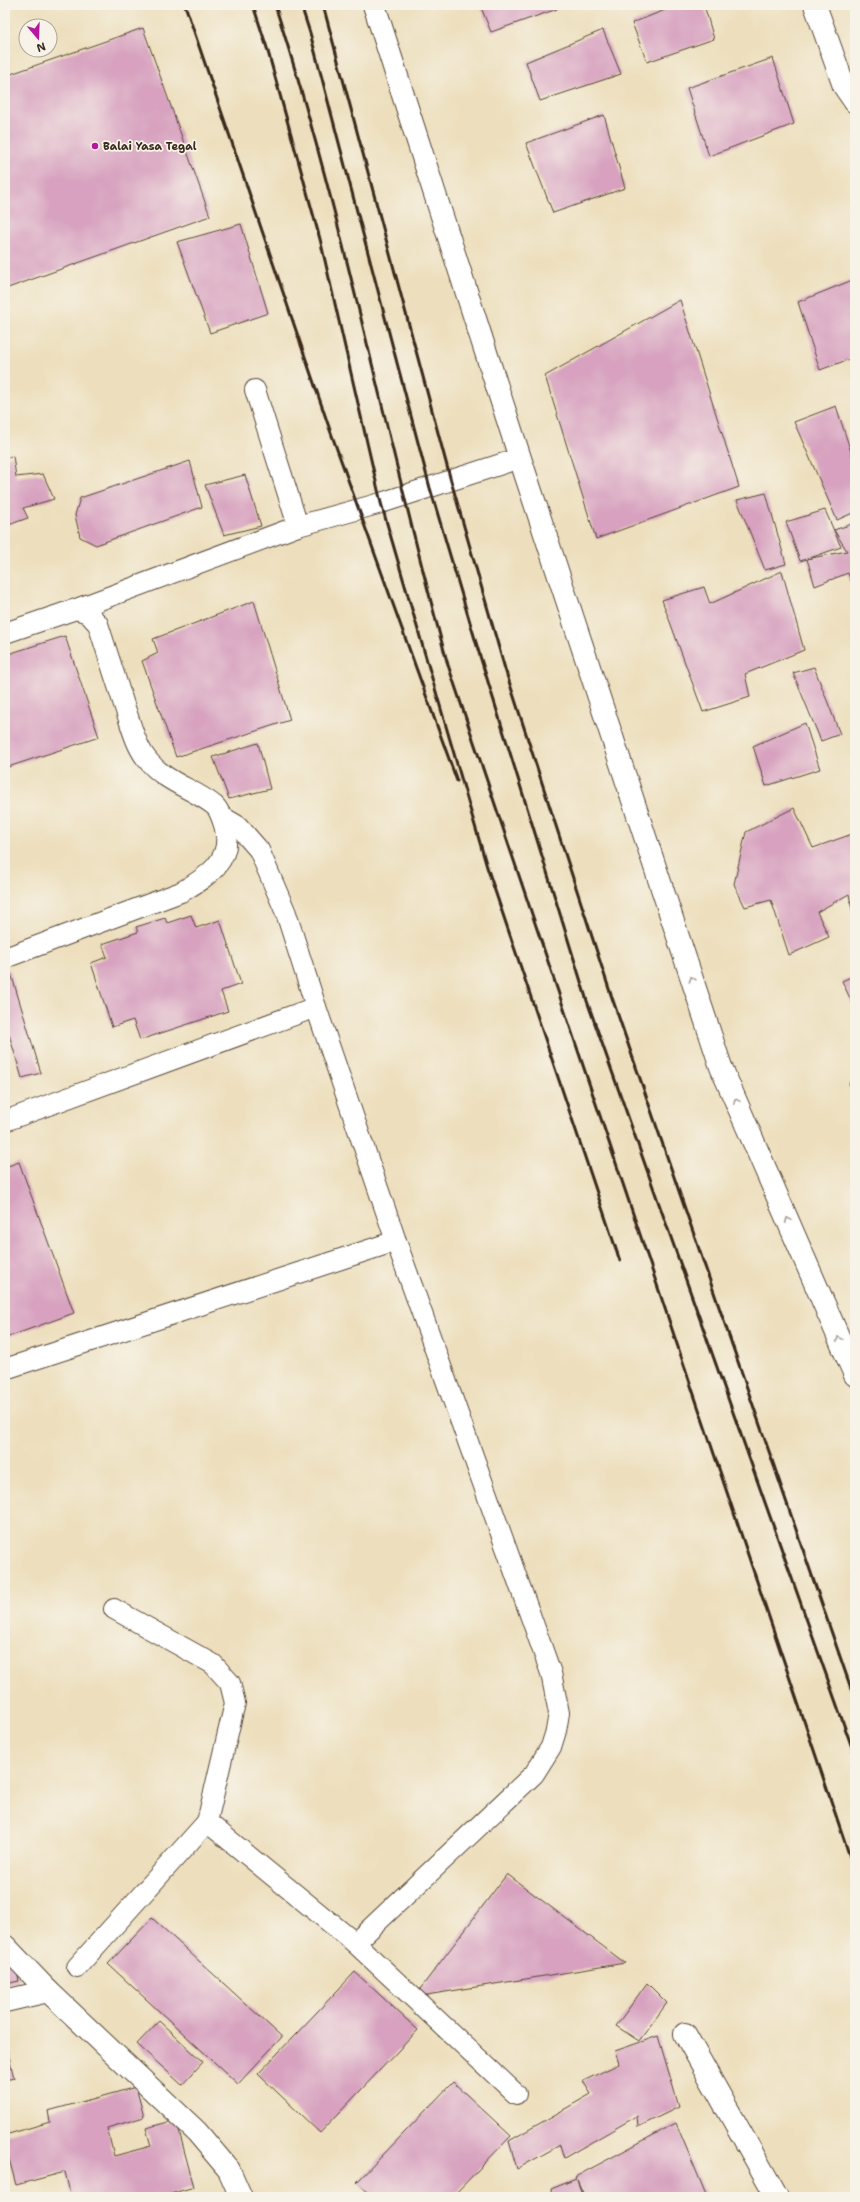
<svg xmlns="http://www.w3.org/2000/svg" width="860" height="2202" font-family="'Shantell Sans',sans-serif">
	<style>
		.building { fill: #d7a1bf }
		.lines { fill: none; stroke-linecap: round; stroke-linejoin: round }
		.service-casing { stroke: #564536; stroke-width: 22 }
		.minor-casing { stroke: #564536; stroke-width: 24 }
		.tertiary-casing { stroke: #564536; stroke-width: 24 }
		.service { stroke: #fff; stroke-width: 20 }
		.minor { stroke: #fff; stroke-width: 22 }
		.tertiary { stroke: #fff; stroke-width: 22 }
		.rail { stroke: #3b2a1e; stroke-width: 3 }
		.oneway { stroke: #a79f9a }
		.poi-dot { fill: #b5179e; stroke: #f7f3e8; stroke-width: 1.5 }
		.labels { text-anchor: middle; stroke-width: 3.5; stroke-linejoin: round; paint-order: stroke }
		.poi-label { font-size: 11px; font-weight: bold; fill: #3b2a1e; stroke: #f7f3e8; text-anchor: start }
	</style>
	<rect width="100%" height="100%" fill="#f7f3e8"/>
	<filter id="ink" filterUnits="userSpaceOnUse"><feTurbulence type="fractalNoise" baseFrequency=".025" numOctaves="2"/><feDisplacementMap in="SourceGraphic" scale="8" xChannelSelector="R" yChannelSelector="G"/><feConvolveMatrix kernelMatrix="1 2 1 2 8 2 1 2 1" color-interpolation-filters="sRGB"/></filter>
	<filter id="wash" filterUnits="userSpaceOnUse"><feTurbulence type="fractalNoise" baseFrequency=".012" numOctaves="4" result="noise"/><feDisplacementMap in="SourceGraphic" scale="16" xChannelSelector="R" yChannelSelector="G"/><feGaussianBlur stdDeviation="0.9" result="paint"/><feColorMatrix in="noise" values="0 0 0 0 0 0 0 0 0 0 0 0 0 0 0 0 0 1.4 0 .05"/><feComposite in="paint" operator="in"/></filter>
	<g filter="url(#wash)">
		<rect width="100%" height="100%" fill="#eddfbd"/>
		<g id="blocks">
			<g class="building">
				<polygon points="480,5 556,5 557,9 491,32"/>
				<polygon points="678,5 704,5 714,39 647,62 632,23"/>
				<polygon points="143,28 210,216 5,289 5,76"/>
				<polygon points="603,30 621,74 540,101 526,62"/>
				<polygon points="773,58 794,124 709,156 687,88"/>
				<polygon points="604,115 625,188 553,213 526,143"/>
				<polygon points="241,224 268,313 210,333 177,242"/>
				<polygon points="855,279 855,357 820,370 798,302"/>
				<polygon points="680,300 739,487 596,539 545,376"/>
				<polygon points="836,406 855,464 855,512 837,520 794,422"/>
				<polygon points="13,456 16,477 43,474 54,499 23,508 28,518 5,526 5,458"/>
				<polygon points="190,461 202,507 96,545 80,537 75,515 80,498"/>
				<polygon points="245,475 261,526 224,535 205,485"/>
				<polygon points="766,493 786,564 765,570 737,500"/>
				<polygon points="825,510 841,547 807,559 847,551 834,530 855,523 855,593 848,573 815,586 807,559 800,561 786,522"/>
				<polygon points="782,571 804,650 745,674 750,697 703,712 662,600 704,587 710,604"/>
				<polygon points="254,601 290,720 176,757 142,661 158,653 153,639"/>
				<polygon points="65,636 99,737 5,768 5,655"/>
				<polygon points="814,667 840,734 821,741 793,673"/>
				<polygon points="805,723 820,769 766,786 753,746"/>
				<polygon points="258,743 270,789 229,799 213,757"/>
				<polygon points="794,808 813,848 855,833 855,925 849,894 817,912 829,937 789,955 771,900 745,907 734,884 746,832"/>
				<polygon points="191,915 196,928 220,920 241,984 221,991 228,1011 140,1040 133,1020 112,1027 91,963 107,957 102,944 138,932 136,927 165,918 167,923"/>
				<polygon points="10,970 41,1073 22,1078 5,1021 5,972"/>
				<polygon points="855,975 855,1009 842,981"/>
				<polygon points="855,1082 855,1101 849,1083"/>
				<polygon points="19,1162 74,1313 5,1338 5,1167"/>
				<polygon points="507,1874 625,1963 414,1997"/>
				<polygon points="152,1918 282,2037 238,2084 108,1964"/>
				<polygon points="13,1958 19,1981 5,1984 5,1960"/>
				<polygon points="355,1972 418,2030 320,2133 258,2074"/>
				<polygon points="647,1983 667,2003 639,2041 616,2026"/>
				<polygon points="159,2021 203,2062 182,2085 137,2044"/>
				<polygon points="658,2036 679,2107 638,2127 637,2116 564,2158 560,2145 517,2169 509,2141 591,2094 583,2081 619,2064 615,2051"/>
				<polygon points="5,2039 14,2078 5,2080"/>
				<polygon points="453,2082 511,2136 452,2197 373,2197 357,2182"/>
				<polygon points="136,2087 144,2117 107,2128 114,2156 151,2146 146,2128 176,2120 194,2187 160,2197 71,2197 65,2172 16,2185 5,2144 5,2135 50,2122 48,2111"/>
				<polygon points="676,2123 707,2197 585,2197 577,2180 583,2197 552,2197 551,2189 576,2179 575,2177"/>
			</g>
		</g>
	</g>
	<g filter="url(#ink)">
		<use href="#blocks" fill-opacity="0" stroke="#564536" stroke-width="1"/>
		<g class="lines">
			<defs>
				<g id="service">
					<polyline points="255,390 298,526"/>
					<polyline points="76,609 298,526 381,503 520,458"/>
					<path d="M5,633l71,-24 12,4 10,11c9,28 18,56 27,84 6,16 10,36 21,50 19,25 47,30 69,48 5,5 7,13 9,19 11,35 -17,52 -43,67l-176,66"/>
					<polyline points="221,816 238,826 259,850 286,913 316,1007 396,1241 551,1673 559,1713 556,1731 551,1747 534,1774 355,1943"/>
					<polyline points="5,1121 316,1007"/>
					<polyline points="5,1369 396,1241"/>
					<polyline points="114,1609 213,1664 230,1683 235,1703 207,1822"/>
					<polyline points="77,1967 207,1822 355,1943 516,2094"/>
				</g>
				<g id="minor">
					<polyline points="815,5 844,86 855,102"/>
					<polyline points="5,1946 48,1991 197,2132 229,2170 241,2197"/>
					<polyline points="5,2001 48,1991"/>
					<polyline points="685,2034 777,2197"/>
				</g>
				<polyline id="tertiary" points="374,5 520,458 721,1067 855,1375"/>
			</defs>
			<use href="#service" class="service-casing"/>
			<use href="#minor" class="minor-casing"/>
			<use href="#tertiary" class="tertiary-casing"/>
			<use href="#service" class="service"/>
			<use href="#minor" class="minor"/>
			<use href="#tertiary" class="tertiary"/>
			<g class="rail">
				<polyline points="185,5 330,430 457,781"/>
				<polyline points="253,5 267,48 320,239 381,503 487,867 620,1261"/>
				<path d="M275,5c70,217 112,441 173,660l407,1207"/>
				<polyline points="301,5 310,33 430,488 480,656 587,1001 855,1756"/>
				<polyline points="323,5 451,481 505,669 609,989 855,1700"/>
			</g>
		</g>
		<defs><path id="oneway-chevron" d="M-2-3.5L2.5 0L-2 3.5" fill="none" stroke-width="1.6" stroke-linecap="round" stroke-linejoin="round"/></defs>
		<g class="oneway">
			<use href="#oneway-chevron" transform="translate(692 979) rotate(-108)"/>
			<use href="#oneway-chevron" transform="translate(736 1101) rotate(-114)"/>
			<use href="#oneway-chevron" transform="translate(788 1220) rotate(-114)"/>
			<use href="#oneway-chevron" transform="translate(839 1339) rotate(-114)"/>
		</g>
	</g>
	<circle class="poi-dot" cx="95" cy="146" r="4"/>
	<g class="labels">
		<g class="poi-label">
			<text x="103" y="150">Balai Yasa Tegal</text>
		</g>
	</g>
	<rect width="860" height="2202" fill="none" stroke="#f7f3e8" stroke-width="20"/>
	<g transform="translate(38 38) rotate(161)"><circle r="19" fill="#f7f3e8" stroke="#aca397"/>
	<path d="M0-3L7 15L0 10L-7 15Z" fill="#b5179e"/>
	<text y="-6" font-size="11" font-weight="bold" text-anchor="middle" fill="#3b2a1e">N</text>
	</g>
</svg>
